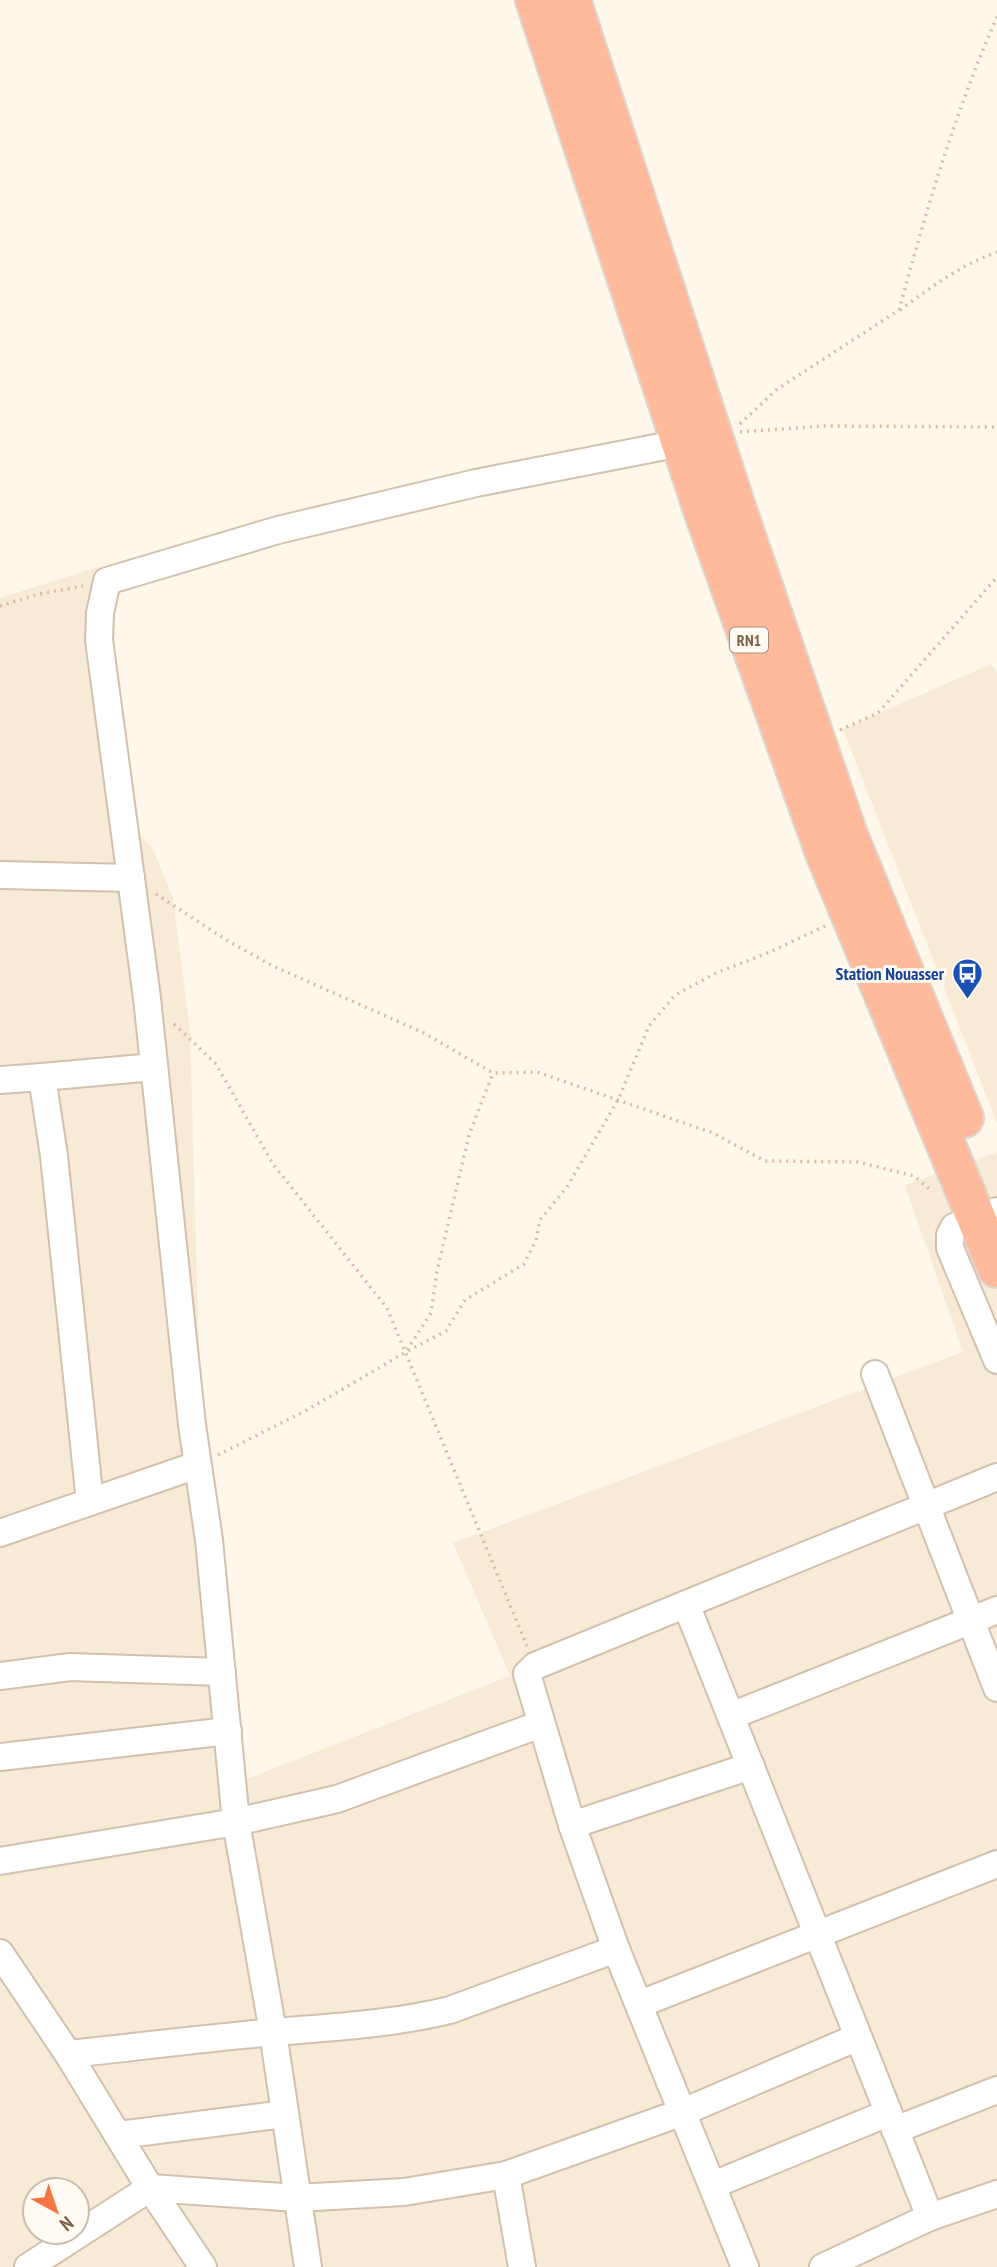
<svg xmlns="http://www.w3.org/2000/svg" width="997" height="2267" font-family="'PT Sans Narrow',sans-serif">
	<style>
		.residential { fill: #f7ead7; fill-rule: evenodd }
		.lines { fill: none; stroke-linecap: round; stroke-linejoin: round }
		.minor-casing { stroke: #d3c0ad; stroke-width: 30 }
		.highway-casing { stroke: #ddd5d0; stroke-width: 42 }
		.path { stroke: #ddbba0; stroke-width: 3.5; stroke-dasharray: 2 5; stroke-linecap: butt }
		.minor { stroke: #fff; stroke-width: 26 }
		.highway { stroke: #feba9b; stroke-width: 38 }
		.labels { text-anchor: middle; stroke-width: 6; stroke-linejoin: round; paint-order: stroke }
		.shield { fill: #fffbf2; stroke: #a48d7c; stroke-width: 2 }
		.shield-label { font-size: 16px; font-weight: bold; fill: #7d5e49 }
		.transit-label { font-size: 18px; font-weight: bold; fill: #164399; stroke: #fffbf2; text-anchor: end }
	</style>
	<rect width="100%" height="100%" fill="#fef7ea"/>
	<g class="residential">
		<path d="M101,566l17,245 35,38 20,49 17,133 12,428 27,327 281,-110 -57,-133 510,-191 -58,-167 92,-33v1115h-997v-1669zM35,2190h42v42h-42z"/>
		<polygon points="991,664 997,672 997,1123 843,729"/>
	</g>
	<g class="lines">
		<defs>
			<g id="minor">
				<polyline points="0,875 131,878"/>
				<polyline points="42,1077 154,1067"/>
				<polyline points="0,1080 42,1077 54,1156 90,1502"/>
				<polyline points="997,1211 954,1227 950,1235 950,1248 997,1360"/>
				<polyline points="875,1374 997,1688"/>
				<polyline points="0,1533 197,1465"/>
				<polyline points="686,1604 930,2217"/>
				<polyline points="0,1676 70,1667 222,1672"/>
				<polyline points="731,1716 997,1610"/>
				<polyline points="0,1757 228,1731"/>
				<polyline points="572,1825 751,1766"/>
				<polyline points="0,1861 236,1822 337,1799 541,1724"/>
				<polyline points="0,1953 68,2054 150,2188 203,2267"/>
				<polyline points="640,2004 997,1864"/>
				<path d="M68,2054c69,-7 138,-16 207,-22 59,-5 118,-8 175,-22l166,-61"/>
				<polyline points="895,2130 997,2090"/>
				<polyline points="119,2135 285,2114"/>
				<polyline points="506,2175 522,2267"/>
				<polyline points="713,2185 888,2113"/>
				<polyline points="28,2267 150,2188 297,2198 404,2192 506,2175 683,2112 858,2037"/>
				<polyline points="308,2267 273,2032 236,1822 209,1540 192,1425 147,998 99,640 100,613 107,581 278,530 476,483 681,443"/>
				<polyline points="745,2267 616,1949 572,1825 527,1674 535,1666 997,1477"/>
				<polyline points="823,2267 930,2217 997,2194"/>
			</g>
			<g id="highway">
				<polyline points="535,0 704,513 825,853 997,1268"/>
				<polyline points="571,0 736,507 848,835 964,1118"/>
			</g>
		</defs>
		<use href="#minor" class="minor-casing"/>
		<use href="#highway" class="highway-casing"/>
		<g class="path">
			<path d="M900,310c31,-23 61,-45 97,-58"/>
			<path d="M740,424l36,-34 123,-80c27,-99 56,-198 98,-293"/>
			<polyline points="740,432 824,426 997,427"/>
			<polyline points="0,606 39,594 83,586"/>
			<polyline points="840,730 878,713 997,577"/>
			<polyline points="156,894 228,941 273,966 424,1033 493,1073 537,1072 713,1133 765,1161 858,1162 914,1176 933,1192"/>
			<polyline points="174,1024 216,1064 273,1164 387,1308 527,1646"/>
			<polyline points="407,1350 431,1313 437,1271 469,1135 493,1073"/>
			<polyline points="218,1455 307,1410 406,1352 446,1331 465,1300 524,1264 536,1240 540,1220 567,1187 618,1100 649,1026 675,995 716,973 770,952 825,926"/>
		</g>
		<use href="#minor" class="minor"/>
		<use href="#highway" class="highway"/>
	</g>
	<defs>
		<symbol id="bus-pin" viewBox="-11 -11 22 30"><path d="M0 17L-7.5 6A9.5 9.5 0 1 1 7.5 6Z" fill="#1a4fb4" stroke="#fffbf2"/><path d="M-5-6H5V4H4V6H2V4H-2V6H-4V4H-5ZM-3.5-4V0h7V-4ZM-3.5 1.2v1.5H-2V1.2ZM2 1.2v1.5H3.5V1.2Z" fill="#fff"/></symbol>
	</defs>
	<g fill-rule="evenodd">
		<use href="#bus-pin" x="950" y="956" width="35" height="47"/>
	</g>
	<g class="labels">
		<rect class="shield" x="730" y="627.5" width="38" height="25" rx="5"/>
		<g class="shield-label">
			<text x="749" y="646">RN1</text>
		</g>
		<g class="transit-label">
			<text x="944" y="980">Station Nouasser</text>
		</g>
	</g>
	<g transform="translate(56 2211) rotate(140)"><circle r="33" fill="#fffbf2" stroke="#cbbcae" stroke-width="2"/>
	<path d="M0-5L12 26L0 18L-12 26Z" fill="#f47443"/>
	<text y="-10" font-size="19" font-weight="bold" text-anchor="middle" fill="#7d5e49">N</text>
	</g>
</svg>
